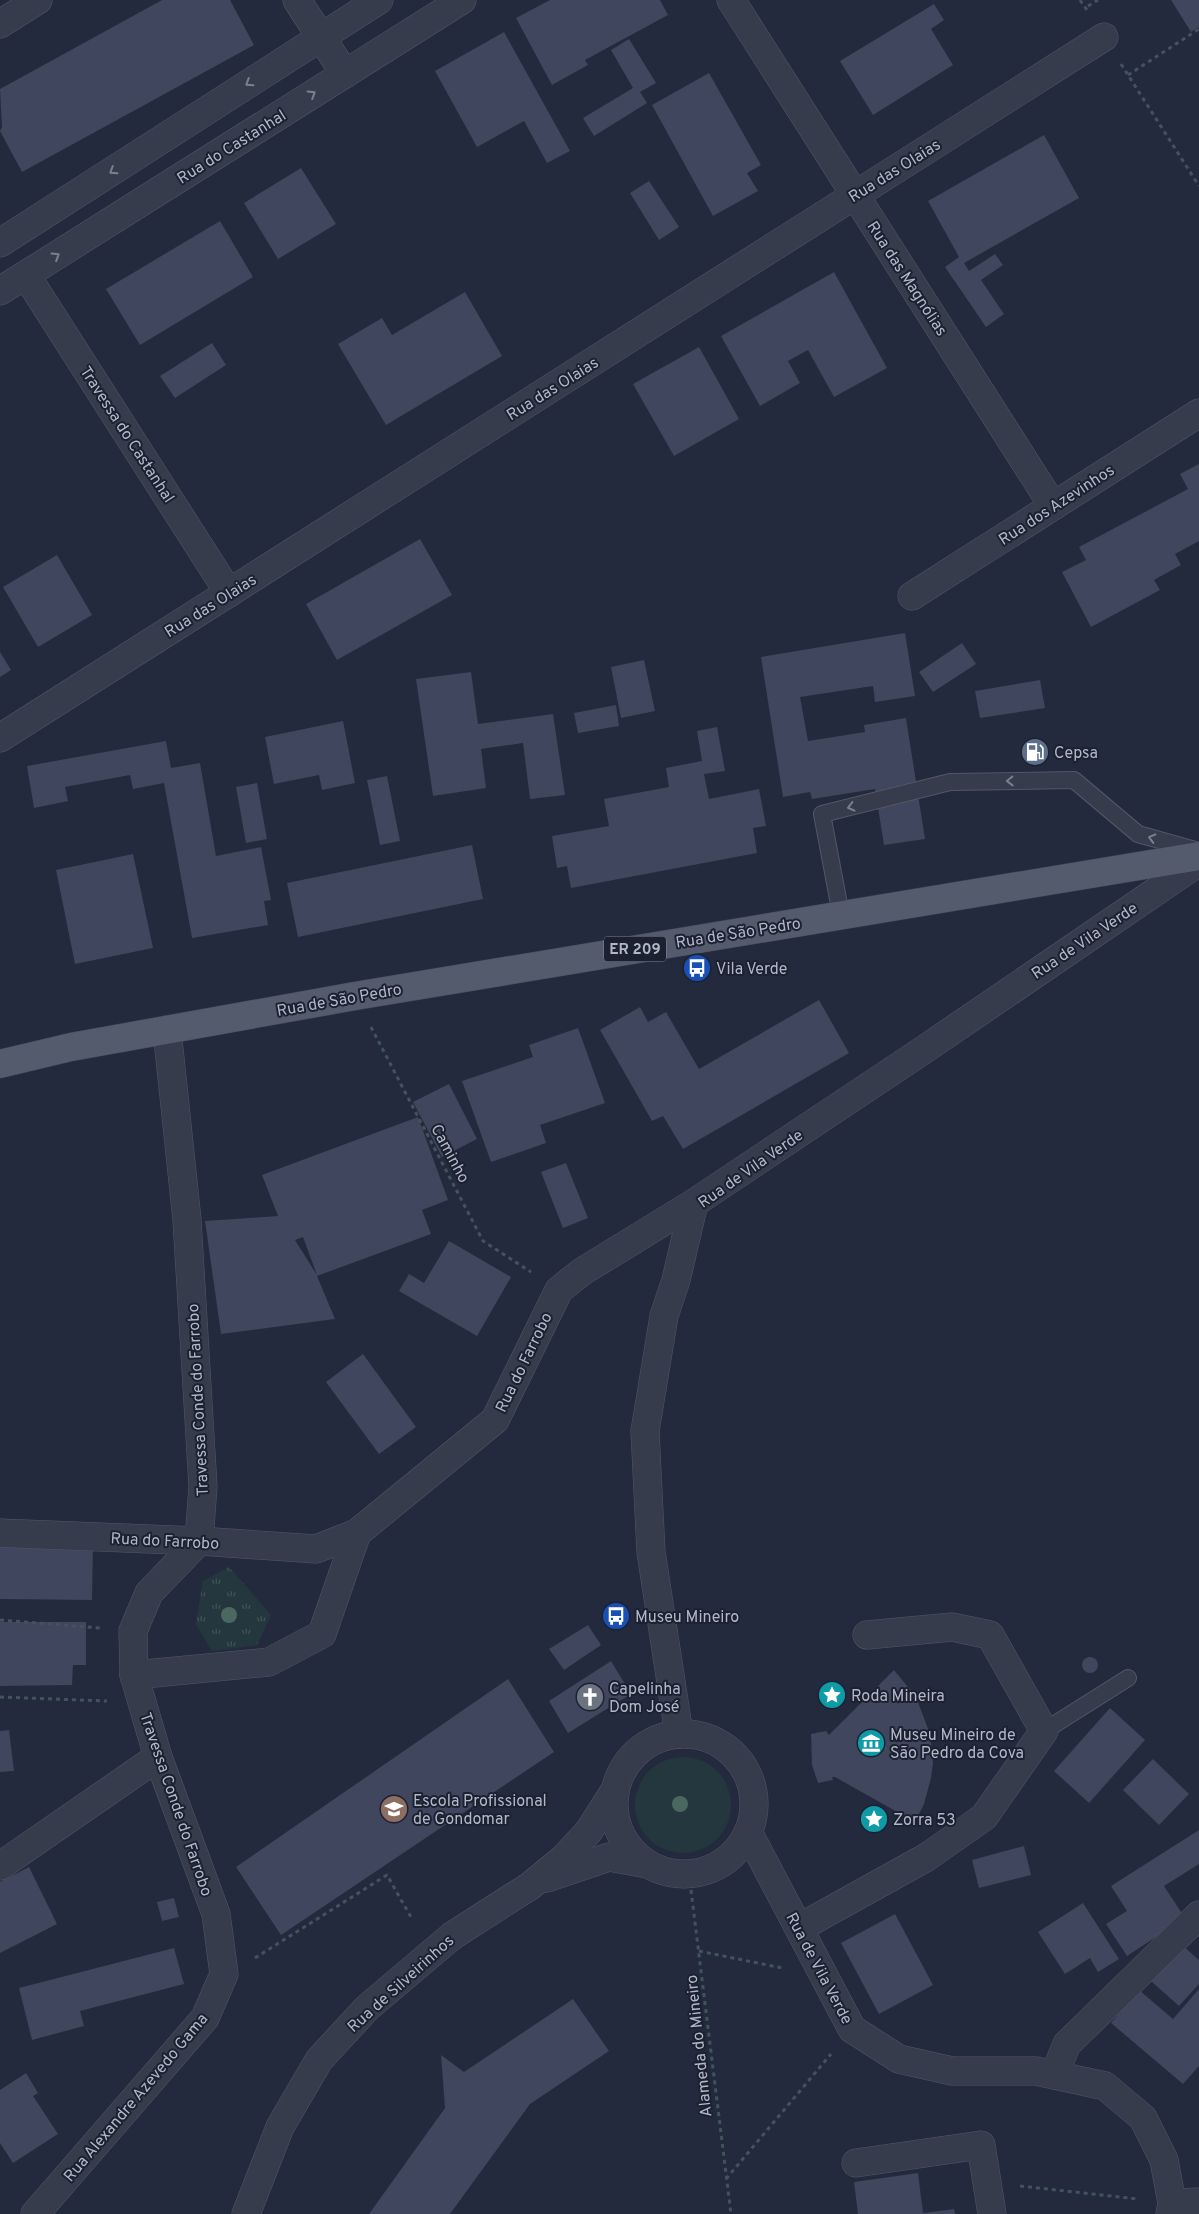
<svg xmlns="http://www.w3.org/2000/svg" width="1199" height="2214" font-family="Overpass,sans-serif">
	<style>
		.grass { fill: #25373e }
		.park { fill: url(#park-tufts) }
		.building { fill: #3f465d; fill-rule: evenodd }
		.lines { fill: none; stroke-linecap: round; stroke-linejoin: round }
		.lane-casing { stroke: #525768; stroke-width: 18 }
		.street-casing { stroke: #525768; stroke-width: 29 }
		.primary-casing { stroke: #404556; stroke-width: 29 }
		.path { stroke: #42545b; stroke-width: 3; stroke-dasharray: 4 4; stroke-linecap: butt }
		.lane { stroke: #373c4d; stroke-width: 16 }
		.street { stroke: #373c4d; stroke-width: 28 }
		.primary { stroke: #545b6d; stroke-width: 28 }
		.tree { fill: #4a6860 }
		.oneway { stroke: #7b8091 }
		.labels { text-anchor: middle; stroke-width: 4; stroke-linejoin: round; paint-order: stroke }
		.shield { fill: #1c2132; stroke: #858a9b; stroke-width: 1 }
		.shield-label { font-size: 15px; font-weight: bold; fill: #b2b7c8 }
		.street-label { font-size: 16px; fill: #b2b7c8; stroke: #1c2132 }
		.poi-label { font-size: 16px; fill: #b2b7c8; stroke: #1c2132; text-anchor: start }
	</style>
	<defs>
		<pattern id="park-tufts" width="24" height="20" patternUnits="userSpaceOnUse" patternTransform="scale(1.25)"><rect width="24" height="20" fill="#25373e"/><path d="M3 7l-1-3M5 7V3M7 7l1-3M15 17l-1-3M17 17v-4M19 17l1-3" fill="none" stroke="#425258"/></pattern>
	</defs>
	<rect width="100%" height="100%" fill="#232a3d"/>
	<circle class="grass" cx="683" cy="1805" r="48"/>
	<polygon class="park" points="229,1567 271,1615 257,1645 212,1651 196,1624 203,1581"/>
	<g class="building">
		<polygon points="162,0 230,0 254,45 22,172 0,131 2,127 0,89"/>
		<polygon points="550,0 660,0 668,15 585,60 588,65 552,85 516,18"/>
		<polygon points="1171,0 1199,0 1199,27 1191,32"/>
		<polygon points="934,4 944,20 931,29 953,65 873,115 840,61"/>
		<polygon points="504,32 570,151 547,163 524,121 477,147 435,71"/>
		<polygon points="629,39 656,83 640,92 647,103 594,136 583,118 633,88 611,50"/>
		<polygon points="709,73 761,165 747,173 758,191 713,216 652,105"/>
		<polygon points="1044,135 1079,198 964,263 969,271 995,254 1003,265 981,280 1004,314 986,327 945,267 959,257 928,201"/>
		<polygon points="301,168 336,224 278,259 244,203"/>
		<polygon points="649,181 679,227 659,240 630,193"/>
		<polygon points="220,221 253,277 140,345 106,289"/>
		<polygon points="834,272 887,368 834,397 808,350 788,361 800,383 760,406 721,336"/>
		<polygon points="465,292 502,356 386,425 338,344 382,318 392,335"/>
		<polygon points="212,343 226,365 175,398 160,376"/>
		<polygon points="699,347 739,419 674,456 633,384"/>
		<polygon points="1199,464 1199,541 1175,554 1181,565 1154,580 1160,590 1091,627 1062,572 1086,560 1079,547 1188,489 1180,474"/>
		<polygon points="420,539 452,595 337,660 306,604"/>
		<polygon points="57,555 92,615 38,647 3,587"/>
		<polygon points="905,633 915,696 875,702 873,686 800,697 808,741 865,732 864,725 906,718 925,839 884,845 875,789 812,799 810,792 783,797 761,657"/>
		<polygon points="962,643 976,664 933,692 919,672"/>
		<polygon points="0,652 11,670 0,677"/>
		<polygon points="644,660 655,711 621,718 611,667"/>
		<polygon points="471,672 478,724 553,714 565,795 530,799 523,743 481,749 486,788 433,796 416,679"/>
		<polygon points="1040,680 1045,708 980,718 975,691"/>
		<polygon points="616,705 619,726 578,733 574,713"/>
		<polygon points="343,721 355,783 322,790 319,775 274,784 265,737"/>
		<polygon points="717,727 725,771 704,774 709,799 759,789 766,826 753,828 757,853 571,888 567,866 557,868 552,836 609,826 604,799 669,787 666,768 702,761 697,731"/>
		<polygon points="166,741 171,768 200,763 216,856 261,847 271,900 264,901 268,925 192,938 164,783 133,789 130,775 65,787 68,801 34,808 27,766"/>
		<polygon points="387,776 400,841 380,845 367,780"/>
		<polygon points="257,783 267,839 246,843 236,787"/>
		<polygon points="472,845 483,899 298,937 287,883"/>
		<polygon points="133,854 153,948 75,964 56,870"/>
		<polygon points="819,1000 849,1053 683,1149 663,1116 652,1121 600,1030 640,1007 648,1022 666,1012 699,1069"/>
		<polygon points="578,1028 605,1103 540,1125 546,1143 491,1162 462,1081 533,1057 529,1045"/>
		<polygon points="449,1084 477,1139 442,1157 413,1102"/>
		<path d="M418,1117l30,83 -26,10 9,24 -114,42 18,43 -114,15 -16,-113 73,-5 -16,-41zM303,1237l14,38 -22,-35z"/>
		<polygon points="566,1163 588,1218 563,1228 541,1172"/>
		<polygon points="449,1241 511,1277 477,1336 399,1291 409,1274 424,1283"/>
		<polygon points="363,1354 416,1427 379,1454 326,1382"/>
		<polygon points="0,1542 93,1543 92,1600 0,1599"/>
		<polygon points="0,1622 86,1622 86,1665 73,1665 72,1685 0,1686"/>
		<polygon points="588,1625 601,1645 564,1670 549,1649"/>
		<circle cx="1090" cy="1665" r="8"/>
		<polygon points="611,1661 631,1694 568,1733 549,1701"/>
		<polygon points="894,1670 916,1697 930,1734 933,1763 931,1778 924,1804 915,1822 835,1777 832,1777 833,1780 818,1783 812,1765 811,1734 826,1731 829,1735"/>
		<polygon points="508,1679 554,1752 281,1935 236,1867"/>
		<polygon points="1110,1708 1145,1740 1089,1803 1054,1771"/>
		<polygon points="9,1730 14,1771 0,1772 0,1731"/>
		<polygon points="1153,1759 1189,1794 1159,1825 1123,1790"/>
		<polygon points="1199,1830 1199,1864 1164,1886 1185,1918 1127,1956 1106,1924 1127,1911 1111,1886"/>
		<polygon points="1024,1846 1031,1875 979,1888 972,1860"/>
		<polygon points="29,1867 57,1924 0,1953 0,1882"/>
		<polygon points="174,1898 179,1917 162,1921 157,1902"/>
		<polygon points="1083,1903 1119,1959 1098,1972 1090,1958 1065,1974 1038,1932"/>
		<polygon points="895,1914 933,1985 879,2014 841,1943"/>
		<polygon points="1174,1938 1199,1960 1199,1984 1179,2006 1143,1974"/>
		<polygon points="174,1948 184,1984 80,2011 84,2026 32,2040 19,1988"/>
		<polygon points="1199,1989 1199,2066 1183,2084 1111,2023 1139,1990 1173,2019"/>
		<polygon points="573,1999 609,2051 530,2104 450,2214 369,2214 445,2108 441,2055 464,2072"/>
		<polygon points="26,2073 38,2093 33,2096 58,2134 13,2163 0,2143 0,2090"/>
		<polygon points="918,2173 923,2213 954,2209 955,2214 858,2214 854,2182"/>
	</g>
	<g class="lines">
		<defs>
			<g id="lane">
				<polyline points="841,915 822,814 950,782 1074,780 1138,834 1199,851"/>
				<polyline points="1044,1731 1128,1678"/>
			</g>
			<g id="street">
				<polyline points="297,0 345,74"/>
				<polyline points="731,0 1053,506"/>
				<polyline points="0,24 38,0"/>
				<polyline points="0,243 379,0"/>
				<polyline points="26,275 229,593"/>
				<polyline points="0,291 462,0"/>
				<polyline points="912,596 1199,413"/>
				<polyline points="0,738 1104,37"/>
				<polyline points="0,1533 199,1541 316,1549 357,1533 495,1420 559,1290 583,1271 694,1203 922,1051 1199,862"/>
				<polyline points="134,1675 269,1662 322,1634 357,1533"/>
				<polyline points="679,1734 651,1552 645,1431 664,1316 676,1280 694,1203"/>
				<circle cx="684" cy="1804" r="70"/>
				<polyline points="748,1832 852,2029 899,2059 952,2071 1036,2071 1105,2086 1143,2118 1164,2160 1172,2203 1170,2214"/>
				<polyline points="0,1866 158,1757"/>
				<polyline points="547,1878 609,1857 647,1864"/>
				<polyline points="799,1928 927,1857 984,1817 1044,1731 990,1635 952,1627 867,1635"/>
				<polyline points="1054,2075 1067,2044 1199,1915"/>
				<polyline points="856,2163 981,2145 992,2214"/>
				<polyline points="1172,2203 1199,2202"/>
				<polyline points="35,2214 205,2018 224,1974 216,1914 158,1757 134,1675 133,1631 149,1593 199,1541 203,1486 187,1220 167,1030"/>
				<polyline points="246,2214 280,2127 319,2060 367,2008 452,1936 530,1886 564,1858 589,1831 615,1790"/>
			</g>
			<polyline id="primary" points="0,1064 71,1047 355,996 1199,856"/>
		</defs>
		<use href="#lane" class="lane-casing"/>
		<use href="#street" class="street-casing"/>
		<use href="#primary" class="primary-casing"/>
		<g class="path">
			<polyline points="1080,0 1087,10"/>
			<polyline points="1088,6 1098,0"/>
			<polyline points="1121,64 1199,186"/>
			<polyline points="1128,75 1199,29"/>
			<polyline points="371,1027 483,1241 531,1272"/>
			<polyline points="0,1620 100,1628"/>
			<polyline points="0,1697 107,1701"/>
			<polyline points="889,1748 902,1746"/>
			<polyline points="875,1750 887,1748"/>
			<polyline points="689,1874 731,2214"/>
			<polyline points="699,1951 782,1968"/>
			<polyline points="255,1958 387,1875 412,1919"/>
			<polyline points="726,2179 831,2054"/>
			<polyline points="1020,2186 1138,2199"/>
		</g>
		<use href="#lane" class="lane"/>
		<use href="#street" class="street"/>
		<use href="#primary" class="primary"/>
	</g>
	<g class="tree">
		<circle cx="229" cy="1615" r="8"/>
		<circle cx="680" cy="1804" r="8"/>
	</g>
	<defs><path id="oneway-chevron" d="M-2-3.5L2.5 0L-2 3.5" fill="none" stroke-width="1.6" stroke-linecap="round" stroke-linejoin="round" transform="scale(1.25)"/></defs>
	<g class="oneway">
		<use href="#oneway-chevron" transform="translate(249 83) rotate(147)"/>
		<use href="#oneway-chevron" transform="translate(312 94) rotate(-32)"/>
		<use href="#oneway-chevron" transform="translate(113 171) rotate(147)"/>
		<use href="#oneway-chevron" transform="translate(56 256) rotate(-32)"/>
		<use href="#oneway-chevron" transform="translate(1010 781) rotate(179)"/>
		<use href="#oneway-chevron" transform="translate(851 807) rotate(166)"/>
		<use href="#oneway-chevron" transform="translate(1152 838) rotate(-165)"/>
	</g>
	<defs>
		<symbol id="fuel-disc" viewBox="-11 -11 22 22"><circle r="9.5" fill="#5c6f8a" stroke="#1c2132"/><path d="M-5.5-6h7V0h2V4h1.3V-2.5L3-4.5l.8-.8L6-3V5H2.5V1h-1V6h-7ZM-4.2-4.7v3.2H.2V-4.7Z" fill="#fff"/></symbol>
		<symbol id="bus-disc" viewBox="-11 -11 22 22"><circle r="9.5" fill="#1a4fb4" stroke="#1c2132"/><path d="M-5-6H5V4H4V6H2V4H-2V6H-4V4H-5ZM-3.5-4V0h7V-4ZM-3.5 1.2v1.5H-2V1.2ZM2 1.2v1.5H3.5V1.2Z" fill="#fff"/></symbol>
		<symbol id="sight-disc" viewBox="-11 -11 22 22"><circle r="9.5" fill="#0f9aa8" stroke="#1c2132"/><path d="M0-6L1.8-2.2L6-1.7L2.9 1.2L3.7 5.4L0 3.3L-3.7 5.4L-2.9 1.2L-6-1.7L-1.8-2.2Z" fill="#fff"/></symbol>
		<symbol id="church-disc" viewBox="-11 -11 22 22"><circle r="9.5" fill="#6b7280" stroke="#1c2132"/><path d="M-1.2-6h2.4v3.5h3.3v2.4h-3.3V6h-2.4V-.1h-3.3v-2.4h3.3Z" fill="#fff"/></symbol>
		<symbol id="museum-disc" viewBox="-11 -11 22 22"><circle r="9.5" fill="#0f9aa8" stroke="#1c2132"/><path d="M0-6L6-3V-2H-6V-3ZM-5-1h2V3h-2ZM-1-1h2V3h-2ZM3-1h2V3H3ZM-6 4H6V6H-6Z" fill="#fff"/></symbol>
		<symbol id="school-disc" viewBox="-11 -11 22 22"><circle r="9.5" fill="#8d6e63" stroke="#1c2132"/><path d="M0-5L7-2L0 1L-7-2ZM-4 1L0 2.5L4 1V4Q0 6-4 4Z" fill="#fff"/></symbol>
	</defs>
	<g fill-rule="evenodd">
		<use href="#fuel-disc" x="1019" y="736" width="32" height="32"/>
		<use href="#bus-disc" x="681" y="952" width="32" height="32"/>
		<use href="#bus-disc" x="600" y="1600" width="32" height="32"/>
		<use href="#sight-disc" x="816" y="1679" width="32" height="32"/>
		<use href="#church-disc" x="574" y="1681" width="32" height="32"/>
		<use href="#museum-disc" x="855" y="1727" width="32" height="32"/>
		<use href="#school-disc" x="378" y="1793" width="32" height="32"/>
		<use href="#sight-disc" x="858" y="1803" width="32" height="32"/>
	</g>
	<g class="labels">
		<rect class="shield" x="604" y="936.5" width="62" height="25" rx="4"/>
		<g class="shield-label">
			<text x="635" y="954">ER 209</text>
		</g>
		<g class="street-label">
			<text transform="translate(231 146) rotate(-32)" y="6">Rua do Castanhal</text>
			<text transform="translate(894 170) rotate(-32)" y="6">Rua das Olaias</text>
			<text transform="translate(908 278) rotate(57)" y="6">Rua das Magnólias</text>
			<text transform="translate(552 388) rotate(-32)" y="6">Rua das Olaias</text>
			<text transform="translate(128 434) rotate(57)" y="6">Travessa do Castanhal</text>
			<text transform="translate(1056 504) rotate(-33)" y="6">Rua dos Azevinhos</text>
			<text transform="translate(210 605) rotate(-32)" y="6">Rua das Olaias</text>
			<text transform="translate(738 932) rotate(-9)" y="6">Rua de São Pedro</text>
			<text transform="translate(1084 940) rotate(-34)" y="6">Rua de Vila Verde</text>
			<text transform="translate(339 999) rotate(-10)" y="6">Rua de São Pedro</text>
			<text transform="translate(451 1153) rotate(62)" y="6">Caminho</text>
			<text transform="translate(750 1168) rotate(-35)" y="6">Rua de Vila Verde</text>
			<text transform="translate(523 1362) rotate(-64)" y="6">Rua do Farrobo</text>
			<text transform="translate(197 1400) rotate(-93)" y="6">Travessa Conde do Farrobo</text>
			<text transform="translate(165 1540) rotate(3)" y="6">Rua do Farrobo</text>
			<text transform="translate(177 1804) rotate(71)" y="6">Travessa Conde do Farrobo</text>
			<text transform="translate(820 1968) rotate(62)" y="6">Rua de Vila Verde</text>
			<text transform="translate(400 1983) rotate(-42)" y="6">Rua de Silveirinhos</text>
			<text transform="translate(698 2046) rotate(-96)" y="6">Alameda do Mineiro</text>
			<text transform="translate(135 2097) rotate(-50)" y="6">Rua Alexandre Azevedo Gama</text>
		</g>
		<g class="poi-label">
			<text x="1054" y="758">Cepsa</text>
			<text x="716" y="974">Vila Verde</text>
			<text x="635" y="1622">Museu Mineiro</text>
			<text x="609" y="1694">Capelinha<tspan x="609" dy="18">Dom José</tspan></text>
			<text x="851" y="1701">Roda Mineira</text>
			<text x="890" y="1740">Museu Mineiro de<tspan x="890" dy="18">São Pedro da Cova</tspan></text>
			<text x="413" y="1806">Escola Profissional<tspan x="413" dy="18">de Gondomar</tspan></text>
			<text x="893" y="1825">Zorra 53</text>
		</g>
	</g>
</svg>
